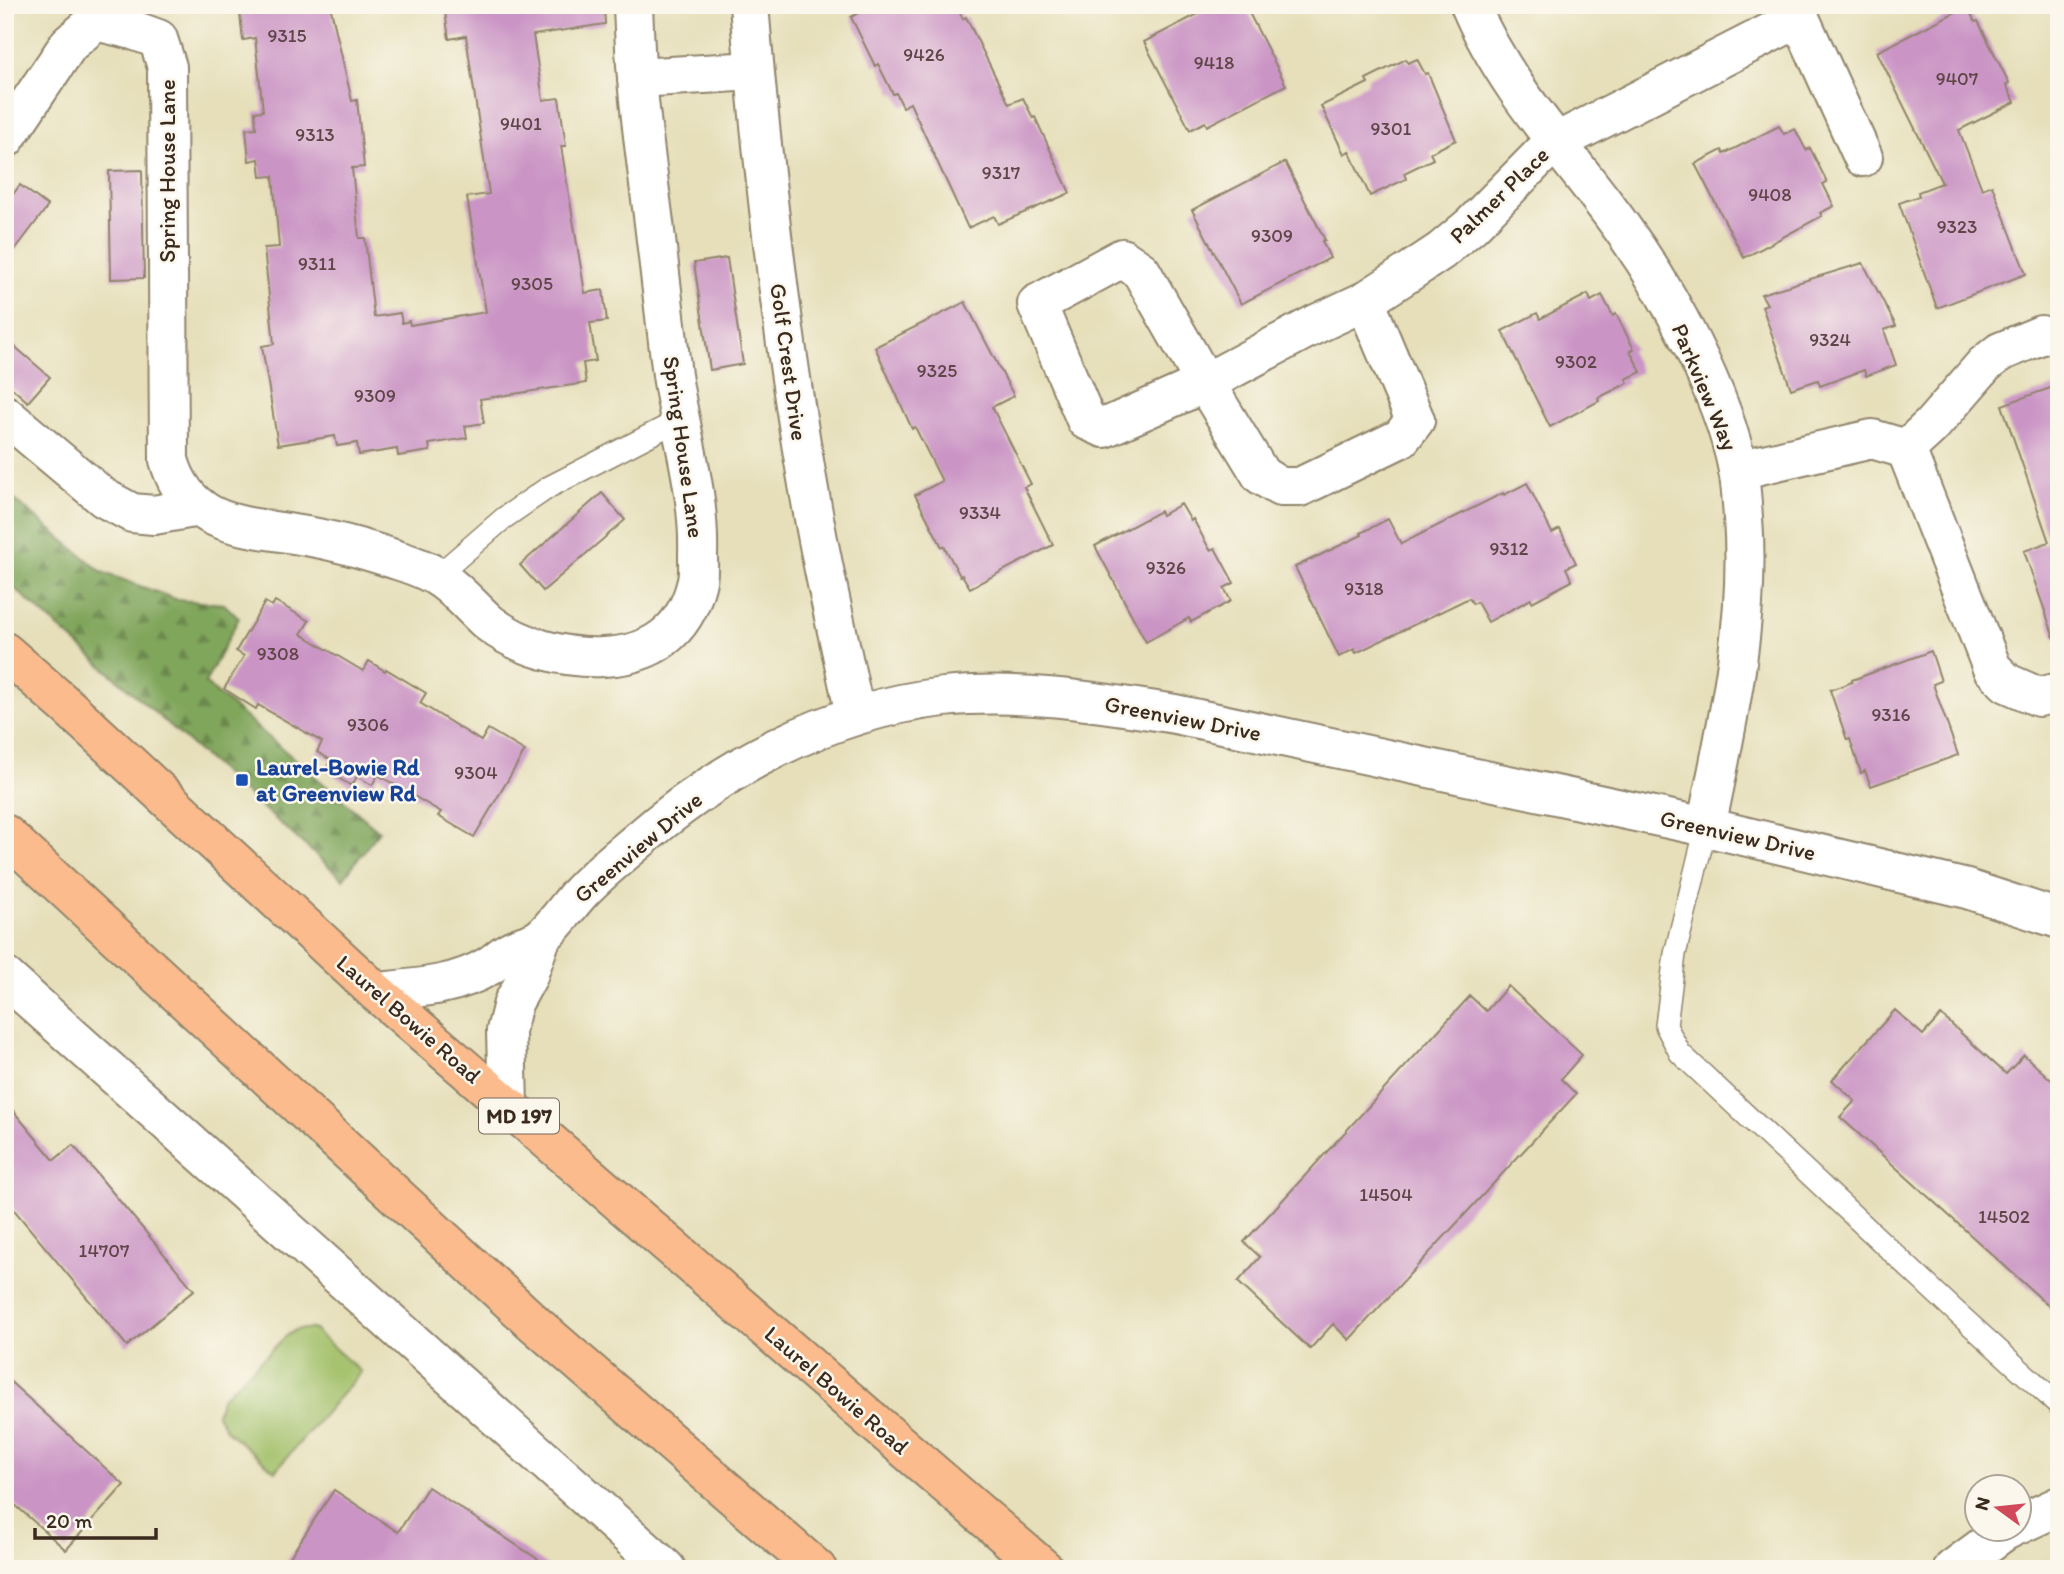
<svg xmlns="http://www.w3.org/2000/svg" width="2064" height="1574" font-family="Itim,sans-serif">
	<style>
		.forest { fill: url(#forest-firs); stroke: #5e683d; stroke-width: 2 }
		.park { fill: #a0bf67; stroke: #6e7442; stroke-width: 2 }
		.building { fill: #ca94c5 }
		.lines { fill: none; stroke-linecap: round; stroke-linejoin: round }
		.lane-casing { stroke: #90846c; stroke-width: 24 }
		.street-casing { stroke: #90846c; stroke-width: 42 }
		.primary-casing { stroke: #90846c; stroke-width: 42 }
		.lane { stroke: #fff; stroke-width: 21 }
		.street { stroke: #fff; stroke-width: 38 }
		.primary { stroke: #fbbb8c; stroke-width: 38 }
		.transit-dot { fill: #1a4fb4; stroke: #fbf7ec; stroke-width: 2.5 }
		.labels { text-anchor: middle; stroke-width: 5; stroke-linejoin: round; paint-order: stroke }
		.number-label { font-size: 19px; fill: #5f4448 }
		.shield { fill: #fbf7ec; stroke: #75685c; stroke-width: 2 }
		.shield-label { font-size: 21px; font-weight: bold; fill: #3b2a1e }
		.street-label { font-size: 23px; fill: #3b2a1e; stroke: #fbf7ec }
		.transit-label { font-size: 23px; font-weight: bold; fill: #164399; stroke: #fbf7ec; text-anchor: start }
	</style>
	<defs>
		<pattern id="forest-firs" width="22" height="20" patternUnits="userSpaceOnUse" patternTransform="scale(1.75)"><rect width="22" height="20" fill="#80a65c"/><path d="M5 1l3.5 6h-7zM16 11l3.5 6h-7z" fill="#6a874b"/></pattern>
	</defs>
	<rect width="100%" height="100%" fill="#fbf7ec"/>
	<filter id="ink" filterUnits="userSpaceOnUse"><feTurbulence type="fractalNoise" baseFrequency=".0143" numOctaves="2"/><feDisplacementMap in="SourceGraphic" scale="14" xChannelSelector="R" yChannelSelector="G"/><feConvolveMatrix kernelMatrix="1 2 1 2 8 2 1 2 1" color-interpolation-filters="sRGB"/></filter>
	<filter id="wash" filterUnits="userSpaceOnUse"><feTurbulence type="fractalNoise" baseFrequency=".00686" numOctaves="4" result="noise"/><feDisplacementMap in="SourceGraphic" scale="28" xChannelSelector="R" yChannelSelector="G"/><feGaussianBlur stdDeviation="1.57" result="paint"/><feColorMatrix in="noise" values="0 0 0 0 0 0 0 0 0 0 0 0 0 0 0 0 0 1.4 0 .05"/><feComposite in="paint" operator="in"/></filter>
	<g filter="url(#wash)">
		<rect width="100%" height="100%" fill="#e6dfba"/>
		<polygon class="forest" points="5,492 102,572 178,600 224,604 239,618 205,683 379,831 343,879 5,580"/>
		<polygon class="park" points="297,1329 313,1329 361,1372 275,1471 226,1430 217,1414 221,1399 285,1337"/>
		<g id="blocks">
			<g class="building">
				<polygon points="239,5 330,5 352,101 357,100 364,167 352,168 359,238 365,238 374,317 400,313 402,323 409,321 410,325 486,312 467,197 489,194 466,36 449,39 444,5 604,5 605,24 533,35 543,100 559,98 566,146 561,146 585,293 603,290 607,321 590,323 596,361 583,363 586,383 480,399 484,423 465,426 467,438 429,444 430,451 398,456 397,449 359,455 357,443 337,446 335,436 278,445 262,346 274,344 264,248 279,247 273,176 261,177 259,159 249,161 246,129 256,128 255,112 263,111 255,38 243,40"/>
				<polygon points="873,5 956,5 963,19 966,17 1009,104 1023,98 1033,118 1035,117 1070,193 998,224 994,216 968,228 910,103 903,107 896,93 893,94 878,64 875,66 851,17"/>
				<polygon points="1215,5 1245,5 1286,85 1207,126 1205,122 1190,130 1144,42"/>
				<polygon points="1967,6 1975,22 1978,21 2009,83 2006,85 2015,102 1959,130 1982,189 1992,185 2026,274 1937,308 1899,203 1919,196 1918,192 1942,183 1877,52"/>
				<polygon points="1406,59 1408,63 1417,59 1425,74 1428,73 1456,140 1430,153 1433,159 1404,173 1406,179 1370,196 1349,151 1344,154 1321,106 1368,83 1366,79"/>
				<polygon points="1779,126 1784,134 1795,129 1806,150 1810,148 1827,182 1823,184 1834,206 1820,213 1822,216 1744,258 1695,164 1722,150 1724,154"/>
				<polygon points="1285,162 1325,240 1322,241 1330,258 1241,304 1192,210"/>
				<polygon points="142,170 144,278 111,279 109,171"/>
				<polygon points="20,185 48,206 5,263 5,205"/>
				<polygon points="727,258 743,364 710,370 694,263"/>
				<polygon points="1863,263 1896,326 1884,330 1896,365 1866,376 1864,370 1820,386 1818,380 1791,389 1762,306 1767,304 1761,294"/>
				<polygon points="1588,294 1591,301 1602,295 1613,316 1616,314 1634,349 1630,351 1641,372 1626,379 1628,383 1598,398 1599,401 1550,427 1502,331 1537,313 1540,319"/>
				<polygon points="965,302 1014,396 992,407 1031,484 1024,487 1053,545 970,588 962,575 960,576 944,546 942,547 915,495 942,481 915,427 912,429 875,347"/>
				<polygon points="5,338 50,377 28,402 5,382"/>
				<polygon points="2059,385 2059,636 2054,637 2024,551 2049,542 2002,405"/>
				<polygon points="1527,483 1552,533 1560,529 1576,563 1566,568 1572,581 1532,602 1531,599 1488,622 1477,602 1473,604 1469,598 1356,653 1354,649 1339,657 1295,567 1362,535 1361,533 1388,519 1401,544 1503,493 1504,495"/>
				<polygon points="602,493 625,520 543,591 520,565"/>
				<polygon points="1181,504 1191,521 1193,519 1210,550 1215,548 1234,583 1224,588 1231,601 1191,622 1189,618 1146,642 1095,546 1160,511 1162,515"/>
				<polygon points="275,601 309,621 301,634 363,671 369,661 385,671 386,669 426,693 420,703 481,741 488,729 525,751 474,837 438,816 441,812 378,775 372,785 357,776 352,786 325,770 331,760 317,752 322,742 258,705 256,709 224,689 244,656 236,651 265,602 272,606"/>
				<polygon points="1931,651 1941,681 1933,684 1958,755 1871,786 1865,771 1861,773 1850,739 1847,740 1830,690 1852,682 1852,680"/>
				<polygon points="1508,986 1582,1055 1561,1079 1576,1094 1349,1340 1333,1324 1310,1349 1238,1282 1260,1257 1244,1242 1470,996 1486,1011"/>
				<polygon points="1895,1010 1923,1035 1941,1015 2006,1074 2024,1055 2059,1087 2059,1315 1840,1117 1855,1101 1832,1080"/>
				<polygon points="5,1101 54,1160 73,1145 194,1290 127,1346 5,1199"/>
				<polygon points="5,1377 124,1485 66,1550 5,1496"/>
				<polygon points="428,1487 553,1569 282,1569 334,1490 398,1532"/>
			</g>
		</g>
	</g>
	<g filter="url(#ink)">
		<use href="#blocks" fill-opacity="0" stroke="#90846c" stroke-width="2"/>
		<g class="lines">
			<defs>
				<g id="lane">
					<polyline points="437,576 504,518 549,487 681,419"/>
					<polyline points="1706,827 1675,954 1666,1026 1680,1053 1953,1309 2059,1405"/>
				</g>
				<g id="street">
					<path d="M749,5c14,168 33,336 63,502 12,70 29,139 43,208"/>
					<path d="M1470,5c35,84 100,150 152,223 46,63 101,165 116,242 3,15 4,32 5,48 8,104 -16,208 -37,309"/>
					<polyline points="1794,5 1863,157"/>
					<polyline points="637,78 754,71"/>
					<path d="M5,139l64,-95 27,-23 37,9 25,9 9,28 2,393c19,67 73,65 131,75 32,5 64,14 94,24 15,5 32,10 45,19 19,12 33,30 50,45 31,24 76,36 114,34 48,-2 81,-24 93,-72 3,-9 2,-20 2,-30 2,-62 -17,-120 -26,-180 -6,-51 -12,-101 -18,-152 -6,-48 -13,-96 -17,-145 -2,-24 -3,-48 -4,-73"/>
					<polygon points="1122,258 1141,271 1205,383 1104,428 1086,420 1037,304"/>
					<polyline points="1365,301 1415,420 1401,438 1300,487 1280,487 1261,475 1205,383 1314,325 1365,301 1405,275 1441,251 1472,225 1541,155 1555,143 1799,18"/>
					<polyline points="2041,335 2000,352 1984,365 1931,426 1906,449 1992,668 2007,683 2039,697 2059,692"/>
					<polyline points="5,415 104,498 132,513 154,515 199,507"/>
					<polyline points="1738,470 1872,439 1906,449"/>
					<polyline points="5,977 666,1569"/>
					<path d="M376,992c39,-4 78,-5 113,-26 7,-4 13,-11 21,-15 9,-5 21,-7 29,-12 12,-8 29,-33 39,-44 16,-18 36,-34 55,-50 87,-76 194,-135 311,-148 77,-8 155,5 231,17l531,113 261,62 92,30"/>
					<polyline points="508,1106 506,1031 513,1003 528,976 541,938"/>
					<polyline points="2018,1525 2059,1506"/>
					<polyline points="1953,1569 2003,1532 2011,1528"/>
				</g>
				<g id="primary">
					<polyline points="5,652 69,708 376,992 1044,1569"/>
					<polyline points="5,834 536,1325 817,1569"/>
				</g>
			</defs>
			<use href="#lane" class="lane-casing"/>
			<use href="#street" class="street-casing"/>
			<use href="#primary" class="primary-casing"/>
			<use href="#lane" class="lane"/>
			<use href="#street" class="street"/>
			<use href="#primary" class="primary"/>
		</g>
	</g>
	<rect class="transit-dot" x="235" y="773" width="14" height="14" rx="3.5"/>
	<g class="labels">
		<g class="number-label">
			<text x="287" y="42">9315</text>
			<text x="924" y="61">9426</text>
			<text x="1214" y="69">9418</text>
			<text x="1957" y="85">9407</text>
			<text x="521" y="130">9401</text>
			<text x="1391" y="135">9301</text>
			<text x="315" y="141">9313</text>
			<text x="1001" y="179">9317</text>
			<text x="1770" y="201">9408</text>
			<text x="1957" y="233">9323</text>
			<text x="1272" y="242">9309</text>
			<text x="317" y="270">9311</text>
			<text x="532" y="290">9305</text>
			<text x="1830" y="346">9324</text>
			<text x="1576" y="368">9302</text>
			<text x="937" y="377">9325</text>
			<text x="375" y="402">9309</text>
			<text x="980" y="519">9334</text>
			<text x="1509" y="555">9312</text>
			<text x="1166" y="574">9326</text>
			<text x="1364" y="595">9318</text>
			<text x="278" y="660">9308</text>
			<text x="1891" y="721">9316</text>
			<text x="368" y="731">9306</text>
			<text x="476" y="779">9304</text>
			<text x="1386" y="1201">14504</text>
			<text x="2004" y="1223">14502</text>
			<text x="104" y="1257">14707</text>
		</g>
		<rect class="shield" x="479" y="1098.5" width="80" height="35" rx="5"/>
		<g class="shield-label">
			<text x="519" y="1123">MD 197</text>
		</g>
		<g class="street-label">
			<text transform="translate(167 171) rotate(-90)" y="8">Spring House Lane</text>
			<text transform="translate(1499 195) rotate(-44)" y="8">Palmer Place</text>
			<text transform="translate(789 362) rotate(82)" y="8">Golf Crest Drive</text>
			<text transform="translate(1705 387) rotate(67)" y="8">Parkview Way</text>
			<text transform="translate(684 447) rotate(82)" y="8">Spring House Lane</text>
			<text transform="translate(1183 718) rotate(11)" y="8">Greenview Drive</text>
			<text transform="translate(1738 835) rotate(13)" y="8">Greenview Drive</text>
			<text transform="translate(638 847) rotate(-40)" y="8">Greenview Drive</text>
			<text transform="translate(409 1019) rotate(41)" y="8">Laurel Bowie Road</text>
			<text transform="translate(837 1390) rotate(41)" y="8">Laurel Bowie Road</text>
		</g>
		<g class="transit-label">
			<text x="256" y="775">Laurel-Bowie Rd<tspan x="256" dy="26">at Greenview Rd</tspan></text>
		</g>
	</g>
	<rect width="2064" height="1574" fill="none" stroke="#fbf7ec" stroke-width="28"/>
	<g transform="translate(1998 1508) rotate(285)"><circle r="33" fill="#fbf7ec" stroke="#aea59a" stroke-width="2"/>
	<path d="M0-5L12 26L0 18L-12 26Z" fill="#d1495b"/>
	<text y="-10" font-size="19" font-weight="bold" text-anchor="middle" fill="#3b2a1e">N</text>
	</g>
	<path d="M35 1528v10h121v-10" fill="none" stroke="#3b2a1e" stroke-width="3.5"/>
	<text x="46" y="1528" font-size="21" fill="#3b2a1e" stroke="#fbf7ec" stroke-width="5" paint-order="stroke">20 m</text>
</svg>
